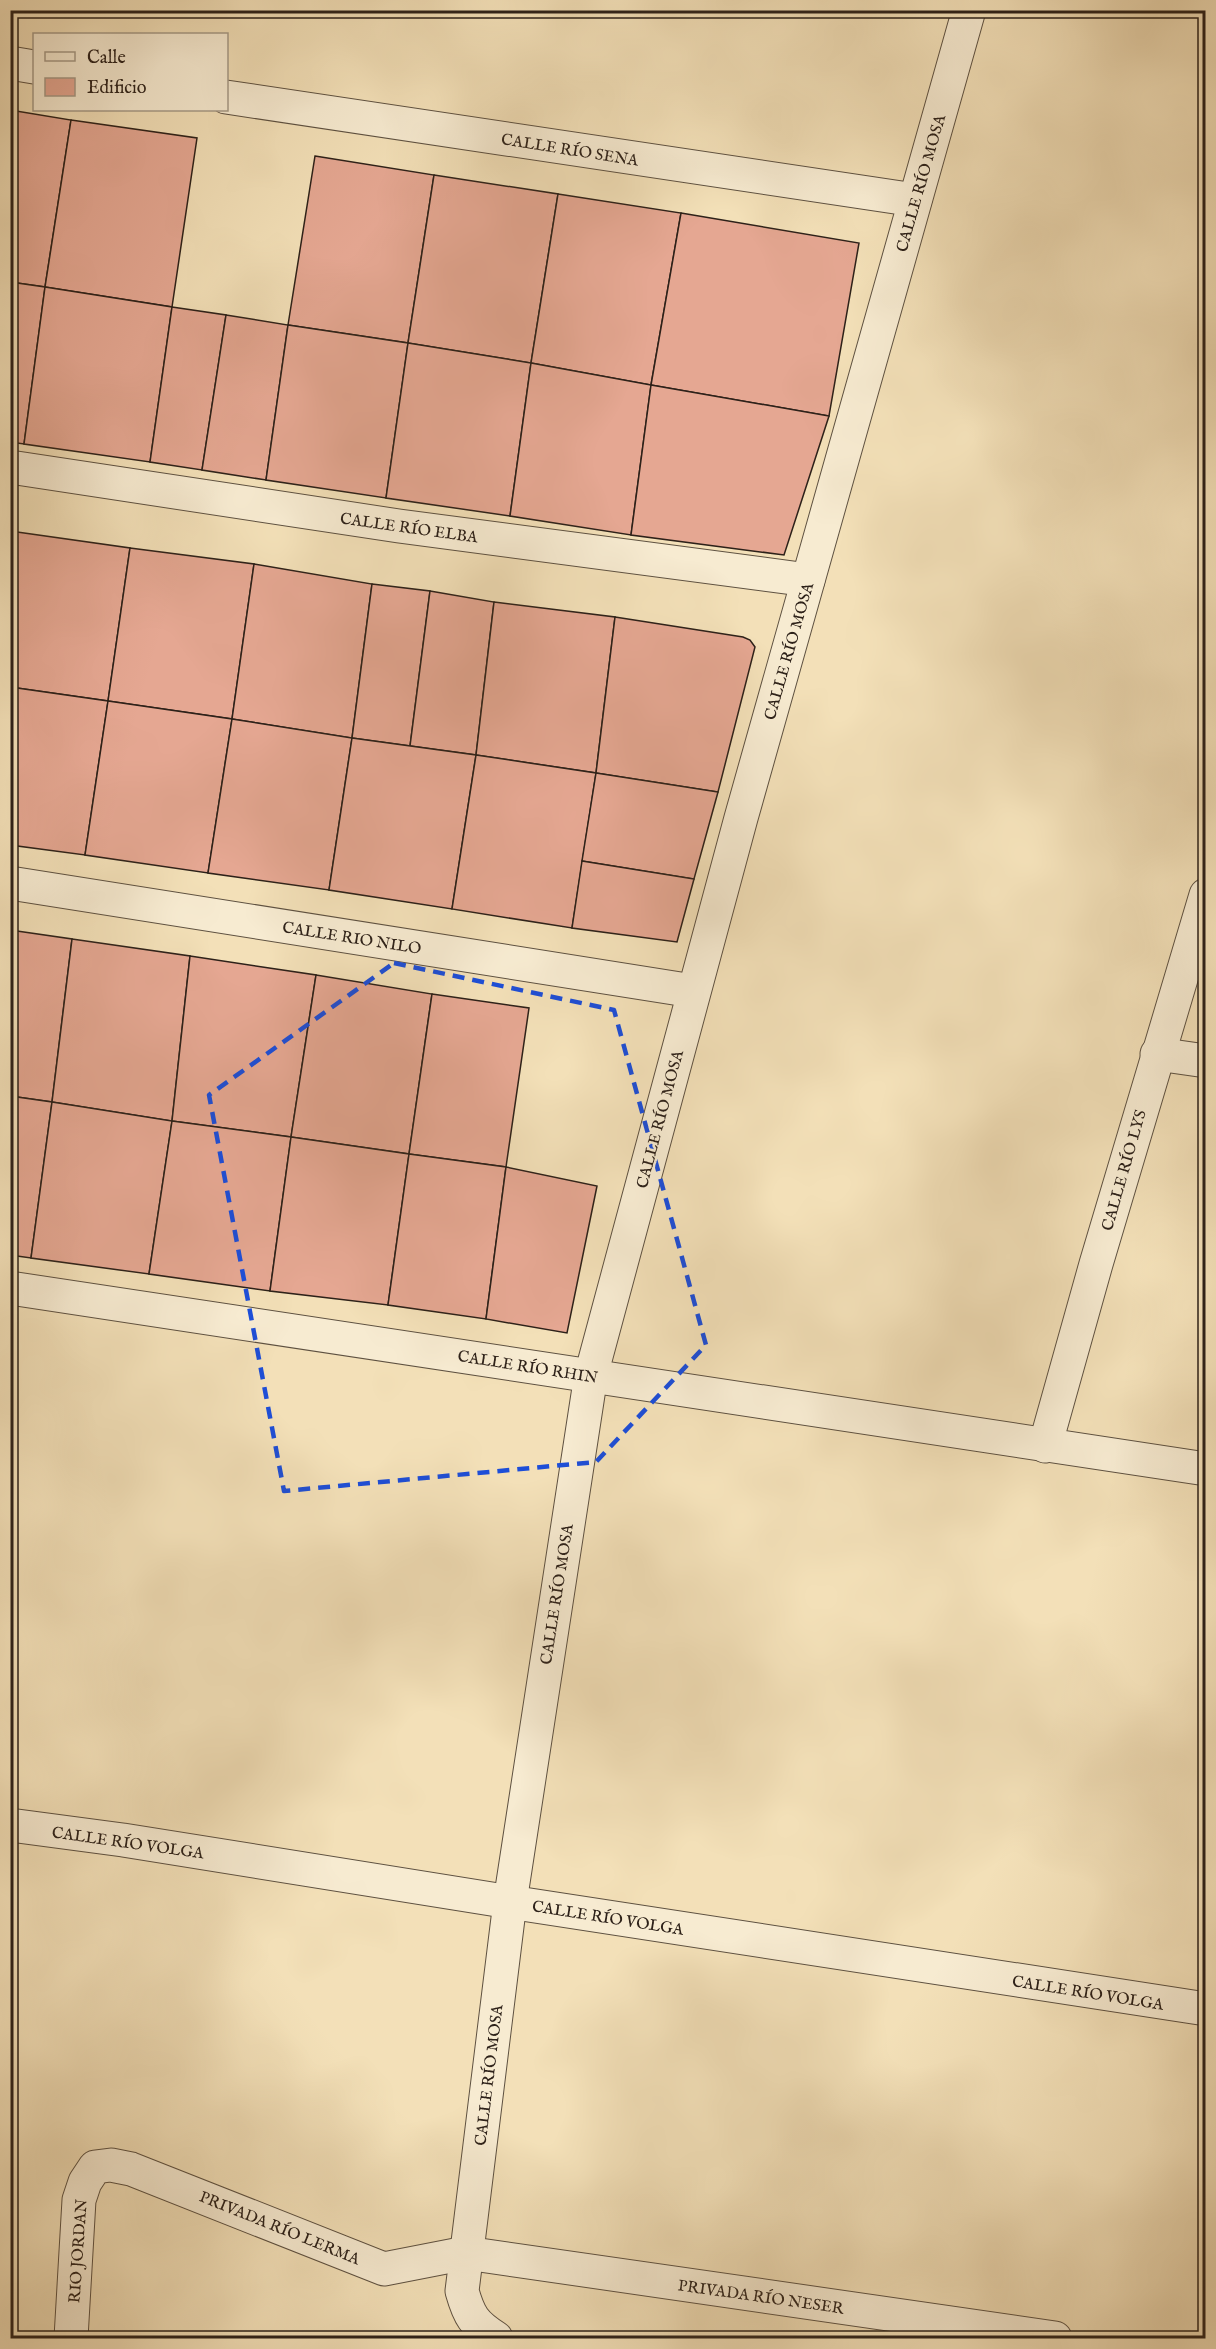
<svg xmlns="http://www.w3.org/2000/svg" width="1216" height="2349" font-family="'IM FELL English',serif">
	<style>
		.building { fill: #e5a792; stroke: #2d2119; stroke-width: 1.5 }
		.lines { fill: none; stroke-linecap: round; stroke-linejoin: round }
		.minor-casing { stroke: #5e5141; stroke-width: 35 }
		.minor { stroke: #f7ebd1; stroke-width: 33 }
		.marked { fill: none; stroke: #1d4ed8; stroke-width: 4.5; stroke-dasharray: 12 8; stroke-linejoin: round }
		.labels { text-anchor: middle; stroke-width: 5; stroke-linejoin: round; paint-order: stroke }
		.street-label { font-size: 16px; fill: #2d2119; stroke: #f7ebd1 }
	</style>
	<rect width="100%" height="100%" fill="#f3e0b8"/>
	<filter id="stains"><feTurbulence type="fractalNoise" baseFrequency=".00333" numOctaves="4"/><feColorMatrix values="0 0 0 0 .2 0 0 0 0 .09 0 0 0 0 .02 0 0 0 .5 -.17"/></filter>
	<radialGradient id="worn" r=".72"><stop offset=".6" stop-color="#630" stop-opacity="0"/><stop offset="1" stop-color="#630" stop-opacity=".3"/></radialGradient>
	<g class="building">
		<polygon points="10,110 71,120 45,287 10,282"/>
		<polygon points="71,120 197,138 172,307 45,287"/>
		<polygon points="315,156 434,175 408,343 288,325"/>
		<polygon points="434,175 558,194 531,363 408,343"/>
		<polygon points="558,194 681,213 651,385 531,363"/>
		<polygon points="681,213 859,243 829,416 651,385"/>
		<polygon points="10,282 45,287 24,444 10,442"/>
		<polygon points="45,287 172,307 150,462 24,444"/>
		<polygon points="172,307 226,315 202,470 150,462"/>
		<polygon points="226,315 288,325 266,480 202,470"/>
		<polygon points="288,325 408,343 386,498 266,480"/>
		<polygon points="408,343 531,363 510,516 386,498"/>
		<polygon points="531,363 651,385 631,535 510,516"/>
		<polygon points="651,385 829,416 784,555 631,535"/>
		<polygon points="10,531 130,548 108,701 10,687"/>
		<polygon points="130,548 254,564 232,719 108,701"/>
		<polygon points="254,564 372,584 352,738 232,719"/>
		<polygon points="372,584 430,591 410,746 352,738"/>
		<polygon points="430,591 494,602 476,755 410,746"/>
		<polygon points="494,602 615,617 596,773 476,755"/>
		<polygon points="615,617 743,637 750,640 755,647 718,792 596,773"/>
		<polygon points="10,687 108,701 85,855 10,845"/>
		<polygon points="108,701 232,719 208,873 85,855"/>
		<polygon points="232,719 352,738 329,890 208,873"/>
		<polygon points="352,738 476,755 452,909 329,890"/>
		<polygon points="476,755 596,773 572,928 452,909"/>
		<polygon points="596,773 718,792 694,879 582,861"/>
		<polygon points="582,861 694,879 677,942 572,928"/>
		<polygon points="10,930 72,939 52,1102 10,1096"/>
		<polygon points="72,939 190,956 172,1121 52,1102"/>
		<polygon points="190,956 316,975 291,1137 172,1121"/>
		<polygon points="316,975 432,994 409,1154 291,1137"/>
		<polygon points="432,994 529,1008 506,1167 409,1154"/>
		<polygon points="10,1096 52,1102 31,1258 10,1255"/>
		<polygon points="52,1102 172,1121 149,1274 31,1258"/>
		<polygon points="172,1121 291,1137 270,1291 149,1274"/>
		<polygon points="291,1137 409,1154 388,1305 270,1291"/>
		<polygon points="409,1154 506,1167 486,1319 388,1305"/>
		<polygon points="506,1167 597,1186 567,1333 486,1319"/>
	</g>
	<g class="lines">
		<defs>
			<g id="minor">
				<polyline points="10,63 34,67"/>
				<polyline points="226,97 915,200"/>
				<polyline points="10,467 399,526 808,580"/>
				<polyline points="10,883 693,991"/>
				<polyline points="1157,1054 1206,1061"/>
				<polyline points="10,1288 1206,1469"/>
				<polyline points="1045,1446 1096,1264 1206,895"/>
				<polyline points="10,1825 123,1840 510,1902 1206,2009"/>
				<polyline points="71,2338 79,2200 85,2182 95,2167 111,2165 131,2169 384,2269 466,2253 1055,2338"/>
				<path d="M496,2338c-22,-14 -27,-22 -34,-47l48,-389 81,-527 150,-557 228,-808"/>
			</g>
		</defs>
		<use href="#minor" class="minor-casing"/>
		<use href="#minor" class="minor"/>
	</g>
	<path class="marked" d="M394,963l220,47 92,335 -110,117 -312,29 -75,-396z"/>
	<g class="labels">
		<g class="street-label">
			<text transform="translate(570 149) rotate(9)" y="6">CALLE RÍO SENA</text>
			<text transform="translate(920 183) rotate(-74)" y="6">CALLE RÍO MOSA</text>
			<text transform="translate(409 527) rotate(8)" y="6">CALLE RÍO ELBA</text>
			<text transform="translate(788 651) rotate(-74)" y="6">CALLE RÍO MOSA</text>
			<text transform="translate(352 937) rotate(9)" y="6">CALLE RIO NILO</text>
			<text transform="translate(659 1119) rotate(-75)" y="6">CALLE RÍO MOSA</text>
			<text transform="translate(1123 1170) rotate(-74)" y="6">CALLE RÍO LYS</text>
			<text transform="translate(528 1366) rotate(9)" y="6">CALLE RÍO RHIN</text>
			<text transform="translate(556 1594) rotate(-81)" y="6">CALLE RÍO MOSA</text>
			<text transform="translate(128 1842) rotate(8)" y="6">CALLE RÍO VOLGA</text>
			<text transform="translate(608 1917) rotate(9)" y="6">CALLE RÍO VOLGA</text>
			<text transform="translate(1088 1992) rotate(9)" y="6">CALLE RÍO VOLGA</text>
			<text transform="translate(488 2075) rotate(-83)" y="6">CALLE RÍO MOSA</text>
			<text transform="translate(280 2227) rotate(22)" y="6">PRIVADA RÍO LERMA</text>
			<text transform="translate(77 2251) rotate(-86)" y="6">RIO JORDAN</text>
			<text transform="translate(761 2296) rotate(8)" y="6">PRIVADA RÍO NESER</text>
		</g>
	</g>
	<rect width="1216" height="2349" fill="none" stroke="#f3e0b8" stroke-width="36"/>
	<rect x="12" y="12" width="1192" height="2325" fill="none" stroke="#2d2119" stroke-width="3"/>
	<rect x="18" y="18" width="1180" height="2313" fill="none" stroke="#2d2119" stroke-width="1.5"/>
	<rect x="33" y="33" width="195" height="78" fill="#f7ebd1" stroke="#a69a87" stroke-width="1.5"/>
	<rect x="45" y="52" width="30" height="9" fill="#f7ebd1" stroke="#a69a87" stroke-width="1.5"/>
	<text x="87" y="63" font-size="18" fill="#2d2119">Calle</text>
	<rect x="45" y="78" width="30" height="18" fill="#e5a792" stroke="#a69a87" stroke-width="1.5"/>
	<text x="87" y="93" font-size="18" fill="#2d2119">Edificio</text>
	<rect width="100%" height="100%" filter="url(#stains)"/>
	<rect width="100%" height="100%" fill="url(#worn)"/>
</svg>
